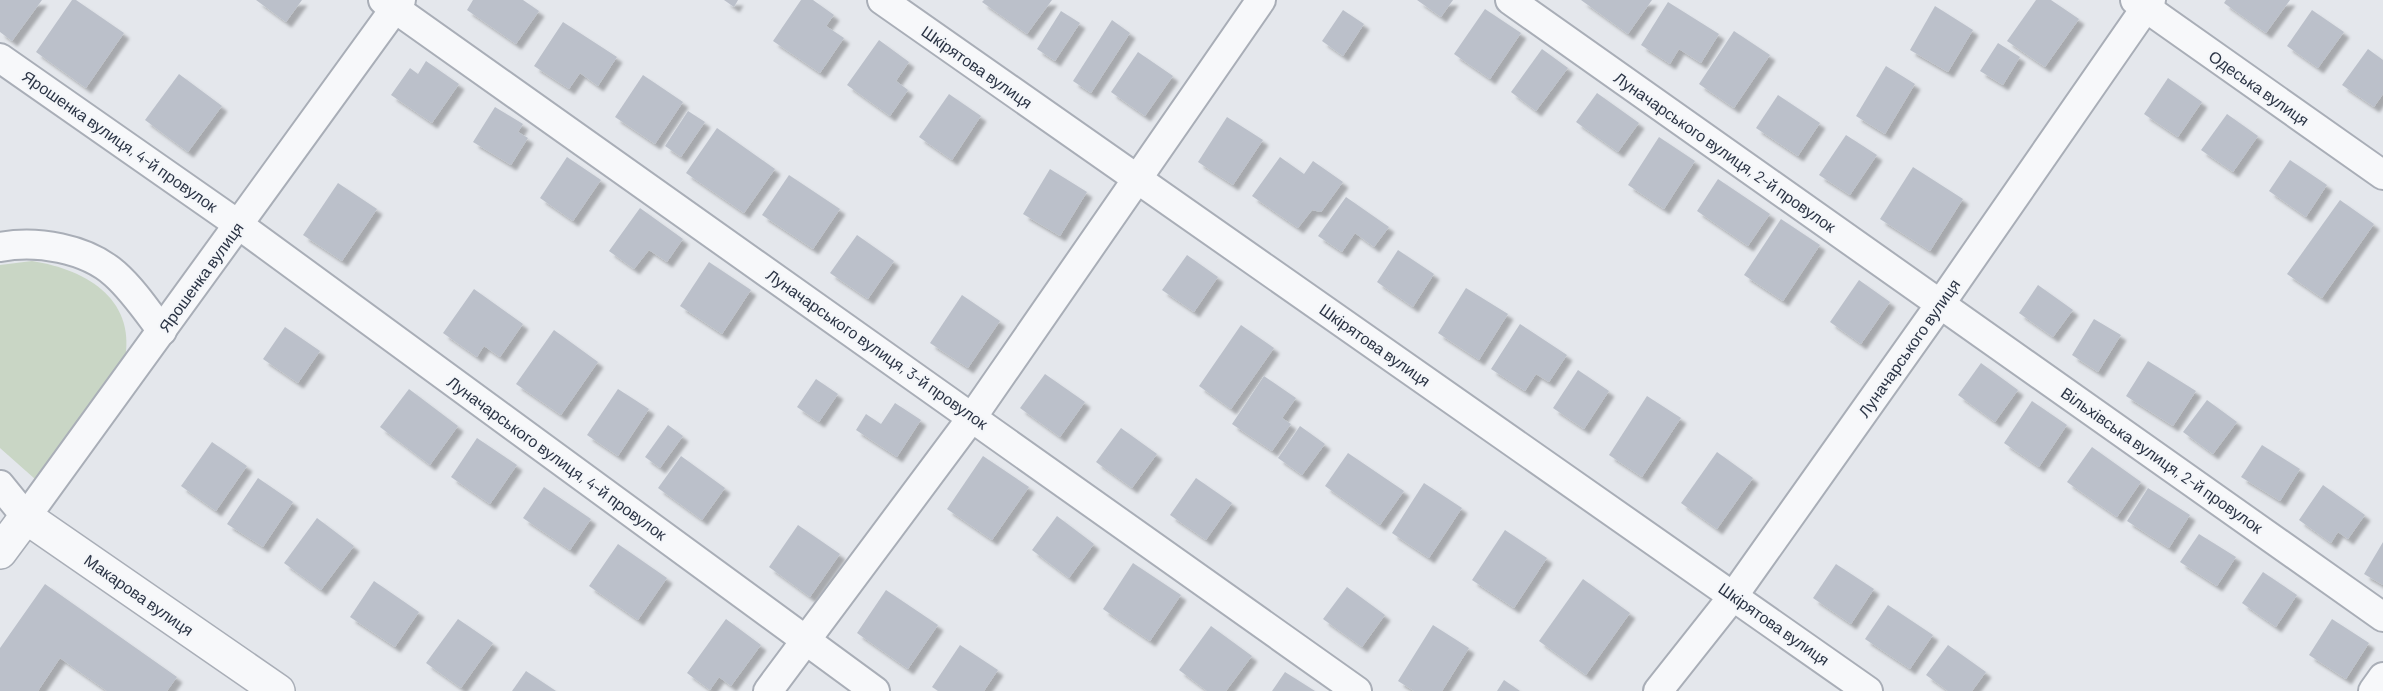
<svg xmlns="http://www.w3.org/2000/svg" width="2383" height="691" font-family="Barlow,sans-serif">
	<style>
		.green { fill: #c9d6c5 }
		.building { fill: #bbc0ca; filter: url(#shadow) }
		.lines { fill: none; stroke-linecap: round; stroke-linejoin: round }
		.minor-casing { stroke: #a9aeb7; stroke-width: 32 }
		.tertiary-casing { stroke: #a9aeb7; stroke-width: 36 }
		.minor { stroke: #f7f8fa; stroke-width: 28 }
		.tertiary { stroke: #f7f8fa; stroke-width: 33 }
		.labels { text-anchor: middle; stroke-width: 4.5; stroke-linejoin: round; paint-order: stroke }
		.street-label { font-size: 16px; fill: #2b3445; stroke: #f4f6f9 }
	</style>
	<defs>
		<filter id="shadow"><feDropShadow dx="5.5" dy="5.5" stdDeviation="1.5" flood-color="#0004"/></filter>
	</defs>
	<rect width="100%" height="100%" fill="#e4e7ec"/>
	<path class="green" d="M32,261c57,9 106,40 92,103l-89,115 -35,-31v-183z"/>
	<g class="building">
		<polygon points="0,0 42,0 12,41 0,32"/>
		<polygon points="72,0 76,0 124,33 86,88 36,52"/>
		<polygon points="256,0 302,0 286,22"/>
		<polygon points="473,0 523,0 539,11 516,44 467,10"/>
		<polygon points="724,0 738,0 734,7"/>
		<polygon points="801,0 813,0 834,15 826,26 844,38 820,73 773,41"/>
		<polygon points="984,0 1052,0 1027,34 982,2"/>
		<polygon points="1417,0 1453,0 1441,17"/>
		<polygon points="1581,0 1652,0 1628,34"/>
		<polygon points="2036,0 2051,0 2079,19 2045,67 2007,41"/>
		<polygon points="2226,0 2290,0 2266,33 2224,3"/>
		<polygon points="1668,2 1719,34 1701,63 1679,49 1670,64 1641,45"/>
		<polygon points="1935,6 1973,30 1948,72 1910,50"/>
		<polygon points="1485,9 1521,33 1490,79 1454,54"/>
		<polygon points="1343,10 1364,24 1343,56 1322,41"/>
		<polygon points="2312,10 2344,32 2318,68 2287,46"/>
		<polygon points="1061,11 1080,23 1055,61 1037,49"/>
		<polygon points="1112,20 1130,33 1091,93 1073,81"/>
		<polygon points="563,22 617,57 598,86 580,73 569,89 534,66"/>
		<polygon points="1734,31 1770,55 1734,108 1699,84"/>
		<polygon points="879,40 909,62 896,81 908,90 890,116 847,85"/>
		<polygon points="1998,43 2020,57 2003,85 1980,71"/>
		<polygon points="1542,49 1568,68 1536,111 1511,92"/>
		<polygon points="2368,49 2383,60 2383,94 2374,107 2342,85"/>
		<polygon points="1138,52 1173,76 1145,116 1111,92"/>
		<polygon points="426,61 459,84 432,123 391,95 410,68 418,74"/>
		<polygon points="1886,66 1915,84 1885,134 1856,116"/>
		<polygon points="179,74 222,106 188,152 145,120"/>
		<polygon points="643,75 683,102 655,144 615,117"/>
		<polygon points="2168,78 2202,102 2178,137 2144,114"/>
		<polygon points="1597,93 1639,123 1618,152 1576,122"/>
		<polygon points="949,94 981,116 952,160 919,137"/>
		<polygon points="1778,95 1820,123 1798,156 1756,128"/>
		<polygon points="495,107 523,124 518,132 528,138 511,165 473,142"/>
		<polygon points="688,111 705,122 681,157 665,146"/>
		<polygon points="2227,114 2258,136 2233,172 2201,150"/>
		<polygon points="1227,117 1263,140 1233,185 1198,162"/>
		<polygon points="717,128 775,169 744,213 686,173"/>
		<polygon points="1846,135 1877,155 1850,195 1819,175"/>
		<polygon points="1659,137 1695,161 1664,209 1628,185"/>
		<polygon points="567,157 601,180 573,221 540,198"/>
		<polygon points="1280,157 1304,174 1313,161 1343,182 1321,212 1312,210 1298,228 1252,196"/>
		<polygon points="2290,160 2327,185 2306,217 2269,191"/>
		<polygon points="1913,167 1963,199 1930,251 1880,219"/>
		<polygon points="1050,169 1087,192 1060,236 1023,214"/>
		<polygon points="789,175 840,209 813,249 762,215"/>
		<polygon points="1718,179 1770,214 1748,246 1697,211"/>
		<polygon points="338,183 377,209 342,261 303,235"/>
		<polygon points="1346,197 1389,227 1374,247 1355,233 1342,252 1318,236"/>
		<polygon points="2340,200 2374,224 2322,298 2287,274"/>
		<polygon points="640,208 683,239 667,262 649,250 634,269 609,251"/>
		<polygon points="1781,219 1820,245 1783,301 1744,275"/>
		<polygon points="857,235 894,261 868,299 830,273"/>
		<polygon points="1398,250 1434,274 1413,307 1377,282"/>
		<polygon points="1187,255 1218,277 1194,312 1162,290"/>
		<polygon points="709,262 751,290 722,334 680,306"/>
		<polygon points="1859,280 1890,302 1861,344 1830,322"/>
		<polygon points="2038,285 2073,310 2053,337 2019,313"/>
		<polygon points="1466,288 1508,314 1479,360 1438,333"/>
		<polygon points="474,289 523,324 500,357 484,346 477,357 443,333"/>
		<polygon points="962,295 1000,321 968,368 930,343"/>
		<polygon points="2094,319 2121,335 2098,372 2072,355"/>
		<polygon points="1520,324 1567,355 1549,382 1536,374 1525,391 1491,369"/>
		<polygon points="1241,325 1274,348 1231,409 1199,386"/>
		<polygon points="285,327 320,351 298,383 263,359"/>
		<polygon points="554,330 598,362 561,415 516,384"/>
		<polygon points="2148,361 2196,391 2173,426 2126,396"/>
		<polygon points="1981,363 2018,390 1995,422 1958,395"/>
		<polygon points="1578,370 1609,391 1584,429 1553,408"/>
		<polygon points="1045,374 1085,402 1060,437 1020,408"/>
		<polygon points="1264,376 1296,398 1282,418 1291,424 1272,451 1232,424"/>
		<polygon points="816,379 838,394 819,422 797,407"/>
		<polygon points="409,389 458,426 430,465 380,427"/>
		<polygon points="618,389 649,409 618,456 587,435"/>
		<polygon points="1647,396 1681,418 1642,477 1609,455"/>
		<polygon points="2207,400 2237,422 2213,454 2183,432"/>
		<polygon points="2032,401 2067,425 2039,467 2004,443"/>
		<polygon points="895,403 921,420 897,457 856,430 866,414 881,424"/>
		<polygon points="668,425 683,436 660,468 645,457"/>
		<polygon points="1300,426 1325,444 1302,475 1278,458"/>
		<polygon points="1121,428 1157,454 1132,488 1096,462"/>
		<polygon points="477,438 517,465 490,504 451,477"/>
		<polygon points="212,442 247,466 216,511 181,486"/>
		<polygon points="2262,445 2300,469 2280,501 2241,477"/>
		<polygon points="2092,447 2141,482 2117,517 2067,482"/>
		<polygon points="1717,452 1753,478 1717,529 1681,503"/>
		<polygon points="1348,453 1404,491 1380,525 1325,486"/>
		<polygon points="681,456 725,488 702,520 658,488"/>
		<polygon points="983,456 1029,487 992,540 947,509"/>
		<polygon points="258,478 293,502 263,547 227,524"/>
		<polygon points="1196,478 1232,503 1206,540 1170,515"/>
		<polygon points="1424,483 1462,508 1429,558 1392,533"/>
		<polygon points="2323,485 2365,515 2348,539 2338,532 2331,543 2299,520"/>
		<polygon points="544,487 591,519 570,550 523,518"/>
		<polygon points="2148,488 2190,515 2169,548 2127,521"/>
		<polygon points="1057,516 1094,544 1069,578 1032,550"/>
		<polygon points="317,518 354,546 321,590 284,563"/>
		<polygon points="798,525 840,554 810,597 769,567"/>
		<polygon points="1505,530 1547,558 1514,608 1472,580"/>
		<polygon points="2199,534 2236,557 2217,586 2180,562"/>
		<polygon points="2383,542 2383,585 2364,574"/>
		<polygon points="618,544 667,578 638,620 589,586"/>
		<polygon points="1133,563 1181,595 1150,641 1103,609"/>
		<polygon points="1836,564 1874,589 1851,624 1813,598"/>
		<polygon points="2263,572 2297,595 2276,627 2242,603"/>
		<polygon points="1583,579 1630,613 1586,675 1539,641"/>
		<polygon points="374,581 419,612 395,647 350,617"/>
		<polygon points="45,584 177,677 167,691 107,691 60,658 38,691 0,691 0,648"/>
		<polygon points="1347,587 1385,615 1362,647 1323,619"/>
		<polygon points="886,590 938,625 908,669 857,633"/>
		<polygon points="1888,605 1933,635 1910,669 1865,639"/>
		<polygon points="458,619 493,643 461,688 426,663"/>
		<polygon points="726,619 761,645 731,686 719,677 710,690 687,673"/>
		<polygon points="2332,619 2369,643 2346,679 2309,655"/>
		<polygon points="1433,625 1469,648 1442,691 1414,691 1398,681"/>
		<polygon points="1211,626 1252,656 1226,691 1207,691 1179,670"/>
		<polygon points="960,645 998,670 984,691 938,691 932,687"/>
		<polygon points="1948,645 1986,672 1972,691 1948,691 1926,675"/>
		<polygon points="526,671 556,691 512,691"/>
		<polygon points="1285,672 1315,691 1272,691"/>
		<polygon points="1504,680 1520,691 1497,691"/>
	</g>
	<g class="lines">
		<defs>
			<g id="minor">
				<polyline points="383,0 1357,691"/>
				<polyline points="882,0 1868,691"/>
				<polyline points="1510,0 2383,617"/>
				<polyline points="2135,0 2383,175"/>
				<polyline points="0,58 239,225 875,691"/>
				<path d="M0,247c36,-7 86,1 115,27 18,16 32,37 47,57"/>
				<polyline points="0,485 26,517"/>
				<polyline points="26,517 401,0"/>
				<polyline points="768,691 973,416 1261,0"/>
				<polyline points="1658,691 1734,595 1941,303 2151,0"/>
				<polyline points="2373,691 2383,677"/>
			</g>
			<polyline id="tertiary" points="0,552 26,517 278,691"/>
		</defs>
		<use href="#minor" class="minor-casing"/>
		<use href="#tertiary" class="tertiary-casing"/>
		<use href="#minor" class="minor"/>
		<use href="#tertiary" class="tertiary"/>
	</g>
	<g class="labels">
		<g class="street-label">
			<text transform="translate(977 67) rotate(35)" y="6">Шкірятова вулиця</text>
			<text transform="translate(2259 88) rotate(35)" y="6">Одеська вулиця</text>
			<text transform="translate(120 141) rotate(35)" y="6">Ярошенка вулиця, 4-й провулок</text>
			<text transform="translate(1725 152) rotate(35)" y="6">Луначарського вулиця, 2-й провулок</text>
			<text transform="translate(201 277) rotate(-54)" y="6">Ярошенка вулиця</text>
			<text transform="translate(1375 345) rotate(35)" y="6">Шкірятова вулиця</text>
			<text transform="translate(1909 348) rotate(-55)" y="6">Луначарського вулиця</text>
			<text transform="translate(877 349) rotate(35)" y="6">Луначарського вулиця, 3-й провулок</text>
			<text transform="translate(557 458) rotate(36)" y="6">Луначарського вулиця, 4-й провулок</text>
			<text transform="translate(2162 460) rotate(35)" y="6">Вільхівська вулиця, 2-й провулок</text>
			<text transform="translate(139 595) rotate(35)" y="6">Макарова вулиця</text>
			<text transform="translate(1774 624) rotate(35)" y="6">Шкірятова вулиця</text>
		</g>
	</g>
</svg>
